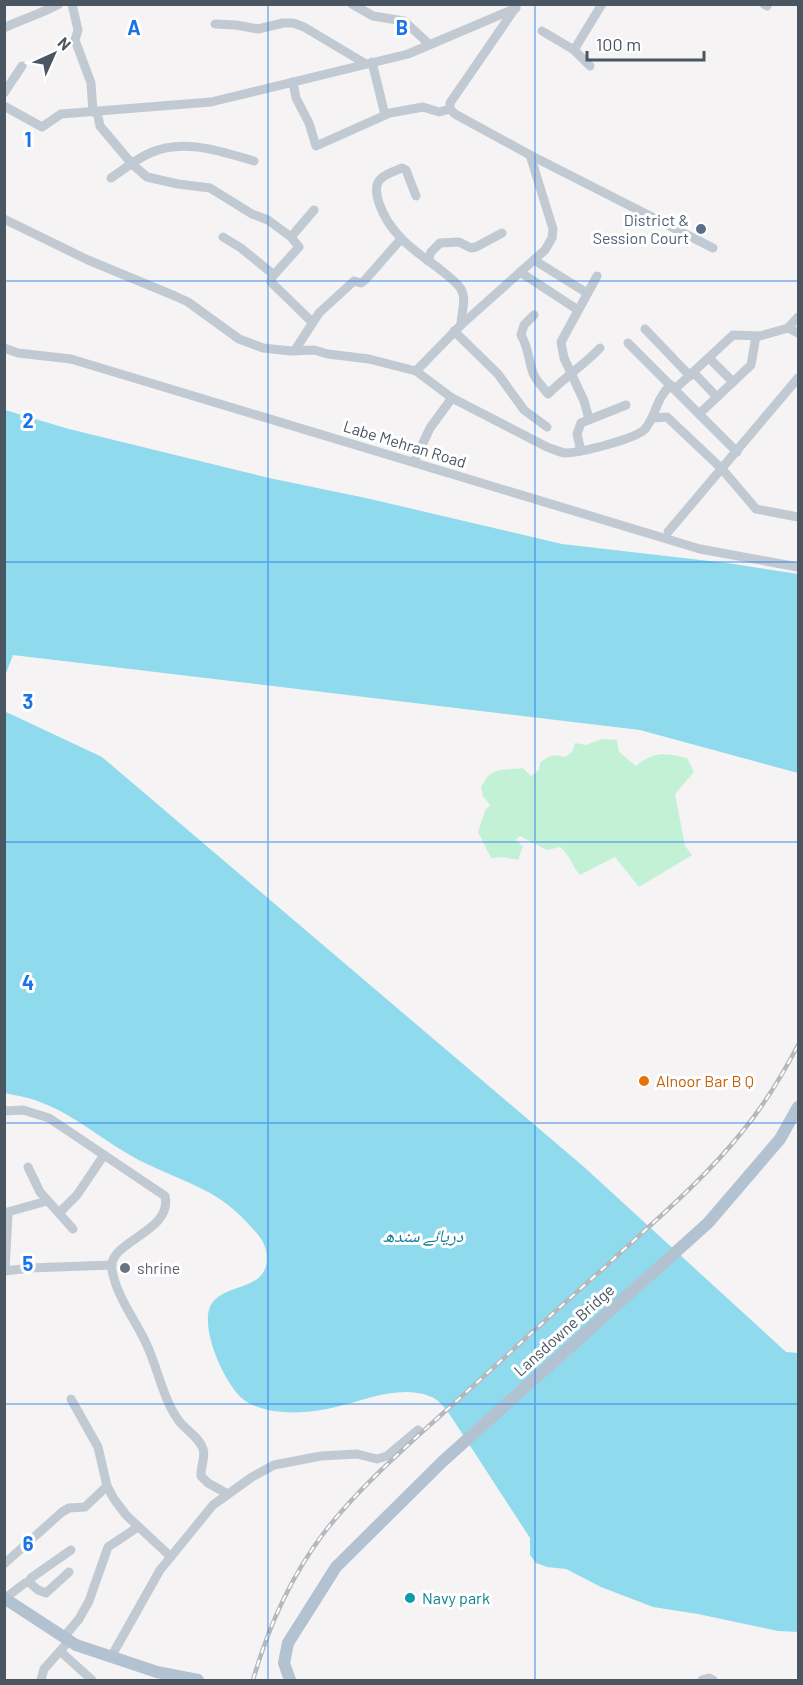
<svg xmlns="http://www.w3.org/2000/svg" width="803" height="1685" font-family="Barlow,'Noto Naskh Arabic',sans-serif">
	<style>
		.green { fill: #c3f1d5 }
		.water { fill: #90daee }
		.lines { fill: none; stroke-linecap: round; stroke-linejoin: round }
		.minor { stroke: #c1cad2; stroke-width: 9 }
		.major { stroke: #b3c2d1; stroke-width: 12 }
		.rail-casing { stroke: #b5b8bd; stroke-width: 4.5 }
		.rail { stroke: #fff; stroke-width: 2; stroke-dasharray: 7; stroke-linecap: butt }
		.grid { fill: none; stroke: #1a73e8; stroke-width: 1.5; stroke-opacity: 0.55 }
		.service-dot { fill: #5c6f8a; stroke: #fff; stroke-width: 2 }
		.food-dot { fill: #e8710a; stroke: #fff; stroke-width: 2 }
		.worship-dot { fill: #6b7280; stroke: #fff; stroke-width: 2 }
		.culture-dot { fill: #0f9aa8; stroke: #fff; stroke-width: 2 }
		.labels { text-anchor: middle; stroke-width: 6; stroke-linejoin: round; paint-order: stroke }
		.service-label { font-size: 16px; fill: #4e5e75; stroke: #fff; text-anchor: end }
		.street-label { font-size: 16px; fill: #4a5661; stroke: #fff }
		.food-label { font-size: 16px; fill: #c56008; stroke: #fff; text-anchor: start }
		.worship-label { font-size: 16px; fill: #5b616d; stroke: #fff; text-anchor: start }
		.culture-label { font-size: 16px; fill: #0d838f; stroke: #fff; text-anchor: start }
		.water-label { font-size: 18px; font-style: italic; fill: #0c7c9b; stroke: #fff }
		.grid-label { font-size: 20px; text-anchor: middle; font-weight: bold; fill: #1a73e8; stroke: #fff; stroke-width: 6; stroke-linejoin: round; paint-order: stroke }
	</style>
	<rect width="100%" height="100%" fill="#f5f3f3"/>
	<path class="green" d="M602,739l15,1 2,12 17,14c18,-15 29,-13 51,-8l7,14 -19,22 10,52 7,9 -53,32 -24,-30 -35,18c-8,-9 -10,-20 -20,-28l-13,3 -27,-14 -5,4 8,6 -5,14 -15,-3 -12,1 -13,-26 7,-21 5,-6 -7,-9 -2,-8c9,-22 21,-17 42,-20l8,8 8,-6 1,-7c8,-8 14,-9 25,-6l7,-5 3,-9 11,2z"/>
	<g class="water">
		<polygon points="5,410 69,429 269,478 366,498 562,544 727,563 798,574 798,773 640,730 13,655 5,676"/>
		<path d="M4,711l98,46 482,410 202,185 12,1v279l-20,-1 -80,-17 -45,-7 -52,-20 -35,-18 -19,-2 -11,-4 -6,-8v-17l-76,-117c-6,-9 -13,-21 -25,-25 -29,-11 -64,4 -93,11 -20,5 -42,7 -63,4 -9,-2 -21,-5 -29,-11 -19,-14 -48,-78 -31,-98 16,-20 60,-11 53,-51 -1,-8 -8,-17 -14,-23 -32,-38 -64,-44 -107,-65 -36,-17 -67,-47 -105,-61 -11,-5 -24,-6 -35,-9z"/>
	</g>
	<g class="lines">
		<g class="minor">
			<polyline points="72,4 78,30 75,40 91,83 93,112"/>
			<polyline points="352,4 373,16 404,21 429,44"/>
			<polyline points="764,4 767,6"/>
			<polyline points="215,24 236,25 258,29 283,23 293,23 304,27 366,64"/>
			<path d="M4,28c18,-9 37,-14 55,-24"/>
			<polyline points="542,31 574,50 590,66"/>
			<polyline points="574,50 602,4"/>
			<polyline points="372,62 385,115"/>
			<polyline points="293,82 296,98 309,123 316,146 390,113 423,107 439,112 450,109"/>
			<polyline points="4,93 22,66"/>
			<polyline points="4,106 42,127 61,114 211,102 408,54 516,8"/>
			<polyline points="97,112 100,126 132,164 147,177 178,184 210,188 252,214 268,220 291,237 314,210"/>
			<polyline points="530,155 713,248"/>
			<path d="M111,178c12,-8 25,-19 39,-25 33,-15 70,-2 104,8"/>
			<path d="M416,196l-10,-26 -4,-2c-20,8 -31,11 -23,35 10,30 34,47 58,64 8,7 18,13 24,22 6,11 0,24 0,36"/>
			<path d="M4,219l84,41 87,36 13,6 51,37 24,9 28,3 23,-1 14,4 41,5 47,12 36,27 95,49c6,2 12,5 18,6 14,0 71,-14 80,-24 12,-14 10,-30 26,-44"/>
			<polyline points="223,237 241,248 274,275"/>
			<polyline points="291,237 299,247 272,277 271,282 312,322"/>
			<polyline points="534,260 587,293"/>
			<polyline points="428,261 431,252 440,243 459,242 471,248 476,247 502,233"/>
			<polyline points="520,272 578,310"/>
			<path d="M534,315l-10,10 -3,10c8,14 7,24 12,38 3,8 10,14 15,21 17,-17 36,-29 52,-46"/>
			<polyline points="788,328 798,317"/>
			<polyline points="645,329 690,376"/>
			<polyline points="454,331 498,374 524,410 547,427"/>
			<polyline points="628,343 737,452"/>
			<polyline points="4,348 18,353 71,359 700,549 798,567"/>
			<polyline points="295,350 319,313 354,281 361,283 365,280 401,239"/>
			<polyline points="709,358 733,382"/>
			<polyline points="416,371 461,325 545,250 552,238 553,229 530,155 455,114 450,109 450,103 516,7"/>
			<polyline points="693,372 717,397"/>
			<polyline points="675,389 733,335 760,336 788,328 798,333"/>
			<polyline points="699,414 751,365 756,336"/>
			<polyline points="652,418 667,417 722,469 756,509 798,517"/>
			<polyline points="589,419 584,401 564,358 561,342 597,276"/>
			<polyline points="581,451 577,434 581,423 626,405"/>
			<polyline points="414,462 430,428 452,398"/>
			<polyline points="668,532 798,378"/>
			<path d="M4,1111l19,-1 26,8 116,78c8,37 -59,45 -53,74 5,27 22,48 33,71 13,26 17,57 34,80 7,9 21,17 24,28 3,9 -3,18 -2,27l7,7 20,11"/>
			<polyline points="28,1167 40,1192 73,1229"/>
			<polyline points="4,1213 47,1201"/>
			<polyline points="59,1213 77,1195 104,1155"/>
			<polyline points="8,1214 5,1271 30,1268 112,1265"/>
			<polyline points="71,1399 98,1447 107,1486 114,1499 126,1515 171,1557"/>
			<polyline points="4,1564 62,1512 69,1508 85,1507 107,1486"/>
			<polyline points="29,1582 31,1578 71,1550"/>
			<polyline points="4,1599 25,1583 29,1582 38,1590 46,1593 69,1572"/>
			<polyline points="63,1638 79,1619 89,1601 108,1547 138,1527"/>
			<polyline points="60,1651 92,1680"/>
			<polyline points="111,1657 160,1570 213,1505 252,1477 274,1465 321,1456 357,1454 377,1459 387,1456 418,1430"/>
			<polyline points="41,1680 44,1669 69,1641"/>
			<polyline points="702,1680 709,1678 713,1680"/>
		</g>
		<g class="major">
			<polyline points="4,1598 76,1645 157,1672 198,1680"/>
			<polyline points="290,1680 284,1663 288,1643 336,1567 442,1462 708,1223 780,1139 798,1107"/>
		</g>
		<defs>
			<path id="rail" d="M253,1680c15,-52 37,-102 70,-146 36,-47 84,-88 128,-128 52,-47 103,-94 155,-140 46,-43 96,-84 136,-134 22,-27 40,-56 56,-87"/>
		</defs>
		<use href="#rail" class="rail-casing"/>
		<use href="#rail" class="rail"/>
	</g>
	<path class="grid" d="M268,4v1676M535,4v1676M4,281h794M4,562h794M4,842h794M4,1123h794M4,1404h794"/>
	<circle class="service-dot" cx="701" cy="229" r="6"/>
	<circle class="food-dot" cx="644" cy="1081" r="6"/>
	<circle class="worship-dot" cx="125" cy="1268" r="6"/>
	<circle class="culture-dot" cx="410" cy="1598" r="6"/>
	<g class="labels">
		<g class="service-label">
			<text x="689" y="226">District &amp;<tspan x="689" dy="18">Session Court</tspan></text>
		</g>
		<g class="street-label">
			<text transform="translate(405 444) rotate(17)" y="6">Labe Mehran Road</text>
			<text transform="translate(564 1330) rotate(-42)" y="6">Lansdowne Bridge</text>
		</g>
		<g class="food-label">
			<text x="656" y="1087">Alnoor Bar B Q</text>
		</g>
		<g class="worship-label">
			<text x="137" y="1274">shrine</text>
		</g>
		<g class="culture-label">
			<text x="422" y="1604">Navy park</text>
		</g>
		<g class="water-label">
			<text x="423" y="1242">دریائے سندھ</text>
		</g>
	</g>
	<g class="grid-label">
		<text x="134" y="35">A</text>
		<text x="402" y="35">B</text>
		<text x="28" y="147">1</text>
		<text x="28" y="428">2</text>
		<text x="28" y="709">3</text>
		<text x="28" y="990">4</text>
		<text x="28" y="1271">5</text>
		<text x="28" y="1551">6</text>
	</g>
	<rect width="803" height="1685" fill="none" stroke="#4a5661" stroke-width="12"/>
	<g transform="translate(54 54) rotate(45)" stroke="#ffffff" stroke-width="4.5" paint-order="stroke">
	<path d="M0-4.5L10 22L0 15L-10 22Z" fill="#4a5661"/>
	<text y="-9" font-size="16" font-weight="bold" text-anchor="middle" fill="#4a5661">N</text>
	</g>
	<path d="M587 51v9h117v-9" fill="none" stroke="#4a5661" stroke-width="3"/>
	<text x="596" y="51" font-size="18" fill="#4a5661" stroke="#ffffff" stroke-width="4.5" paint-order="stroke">100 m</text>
</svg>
